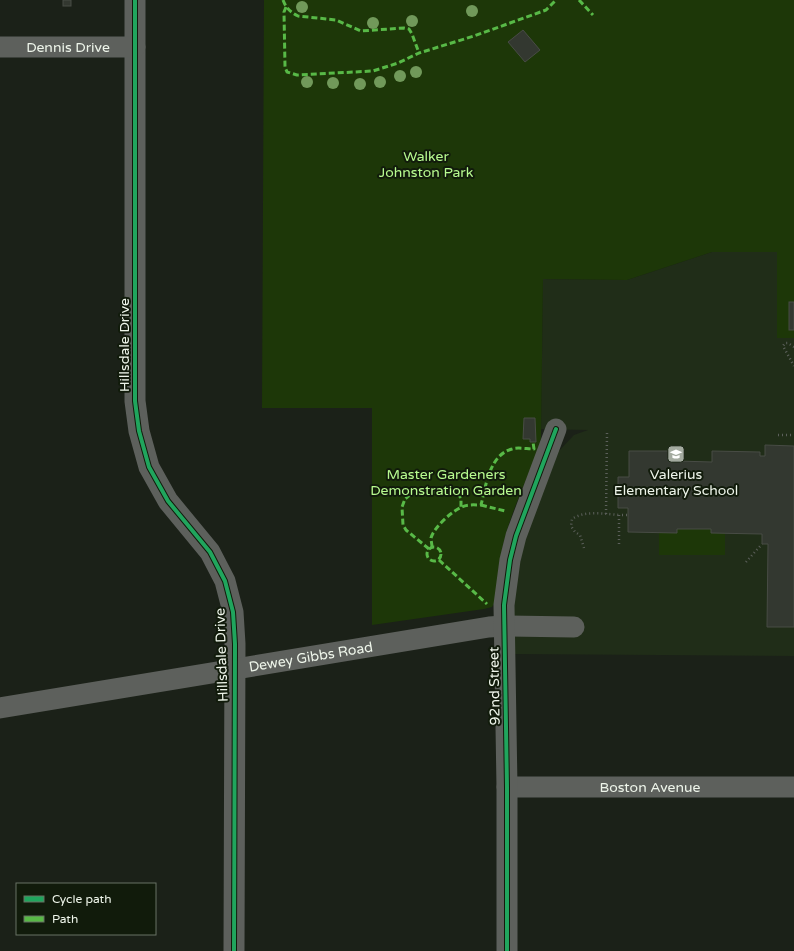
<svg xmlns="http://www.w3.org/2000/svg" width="794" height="951" font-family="'Varela Round',sans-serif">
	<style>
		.built { fill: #202d18 }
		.green { fill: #1d3708 }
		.building { fill: #333830; stroke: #484c45 }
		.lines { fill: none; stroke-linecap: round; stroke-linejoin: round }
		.path { stroke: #5c605b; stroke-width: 2.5; stroke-dasharray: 1 3; stroke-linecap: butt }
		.minor { stroke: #5d605c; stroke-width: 21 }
		.quiet { stroke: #58b947; stroke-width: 3; stroke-dasharray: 6 3; stroke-linecap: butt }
		.cycleway-casing { stroke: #111b0b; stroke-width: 6 }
		.cycleway { stroke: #20a55d; stroke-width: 4 }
		.tree { fill: #71995a }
		.labels { text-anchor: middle; stroke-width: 4; stroke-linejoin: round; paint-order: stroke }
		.street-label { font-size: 14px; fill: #eef5ea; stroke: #111b0b }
		.park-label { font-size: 14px; fill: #b8fb90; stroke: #111b0b }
		.poi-label { font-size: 14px; fill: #eef5ea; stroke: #111b0b }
	</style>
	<rect width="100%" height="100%" fill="#1b2118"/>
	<polygon class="built" points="712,252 777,252 777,337 794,338 794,656 514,654 514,607 516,583 525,536 558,452 574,435 588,430 541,429 543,279 627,280"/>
	<g class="green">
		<path d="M264,0h530v338h-17v-86h-65l-85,28 -84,-1 -2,159 -2,10c-12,31 -27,61 -35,93 -5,20 -7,40 -9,61l-3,5 -8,2 -112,16v-217h-110z"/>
		<polygon points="677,529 711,529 712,533 725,533 725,555 659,555 659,533 676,533"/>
	</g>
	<g class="building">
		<rect x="63" y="0" width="8" height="6"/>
		<polygon points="523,30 540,50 525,62 508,42"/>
		<rect x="789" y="302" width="5" height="28"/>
		<polygon points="524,418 535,418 536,442 530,442 530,439 523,439"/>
		<polygon points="765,445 794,446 794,627 767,627 768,544 762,544 762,534 711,533 711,529 677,529 677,533 628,532 628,508 618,508 618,477 629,477 629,451 677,451 677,461 712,462 712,451 760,452 760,456 765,456"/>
	</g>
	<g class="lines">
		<g class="path">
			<polyline points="794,347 788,343 785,343 783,346 794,366"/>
			<polyline points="778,435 794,435"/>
			<polyline points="606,514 607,433"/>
			<polyline points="619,544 619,515 628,515"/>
			<path d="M584,548l-4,-13 -5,-3 -4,-6 1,-7c13,-9 33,-5 47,-4"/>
			<polyline points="746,562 762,544"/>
		</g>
		<g class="minor">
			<polyline points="135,0 135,401 139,431 149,467 168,501 210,552 225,581 233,612 235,644 234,951"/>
			<path id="s1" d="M0,47h135"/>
			<path id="s2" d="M0,708l489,-81 15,-1 70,1"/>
			<path id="s3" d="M507,787h287"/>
			<polyline points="507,951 507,787 504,605 510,560 516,536 556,429"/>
		</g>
		<g class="quiet">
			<path d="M283,0c3,8 7,12 15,16l38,4 25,11 43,-3 5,1 3,5 7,19"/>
			<polyline points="579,0 593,15"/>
			<polyline points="286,7 284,12 285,67 287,72 297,75 373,71 398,63 419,53 474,36 546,10 556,0"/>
			<polyline points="481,505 505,511"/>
			<circle cx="434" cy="554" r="7"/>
			<path d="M432,547c0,-3 -1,-6 -1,-9 3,-11 21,-27 31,-31 6,-3 13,-2 19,-2 5,-19 8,-50 31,-56 6,-2 15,0 22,0l-1,-7"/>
			<polyline points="429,549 406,530 403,525 402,507 405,499 411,494 432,493 443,490 457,493 461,498 461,507"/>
			<polyline points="439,560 487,604"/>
		</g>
		<defs>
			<g id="cycleway">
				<polyline points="135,0 135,401 139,431 149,467 168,501 210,552 225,581 233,612 235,644 234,951"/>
				<polyline points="507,951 507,787 504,605 510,560 516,536 556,429"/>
			</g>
		</defs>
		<use href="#cycleway" class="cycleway-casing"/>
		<use href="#cycleway" class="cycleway"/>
	</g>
	<g class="tree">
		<circle cx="302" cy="7" r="6"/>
		<circle cx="472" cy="11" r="6"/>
		<circle cx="412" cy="21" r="6"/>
		<circle cx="373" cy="23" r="6"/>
		<circle cx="416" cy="72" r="6"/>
		<circle cx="400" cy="76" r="6"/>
		<circle cx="307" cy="82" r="6"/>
		<circle cx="380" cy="82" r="6"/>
		<circle cx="333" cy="83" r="6"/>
		<circle cx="360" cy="84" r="6"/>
	</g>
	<defs>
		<symbol id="school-square" viewBox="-11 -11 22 22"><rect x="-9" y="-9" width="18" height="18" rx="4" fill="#a4aba0" stroke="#111b0b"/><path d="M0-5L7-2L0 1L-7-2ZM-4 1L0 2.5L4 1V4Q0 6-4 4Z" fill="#fff"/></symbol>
	</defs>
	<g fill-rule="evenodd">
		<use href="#school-square" x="666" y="444" width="20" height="20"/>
	</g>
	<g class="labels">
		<g class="street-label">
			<text dy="5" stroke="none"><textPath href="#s1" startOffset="68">Dennis Drive</textPath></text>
			<text transform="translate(124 345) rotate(-90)" y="5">Hillsdale Drive</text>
			<text transform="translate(221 655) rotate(-92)" y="5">Hillsdale Drive</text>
			<text dy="5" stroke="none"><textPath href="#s2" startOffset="315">Dewey Gibbs Road</textPath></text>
			<text transform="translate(494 686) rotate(-91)" y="5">92nd Street</text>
			<text dy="5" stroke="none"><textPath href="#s3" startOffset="143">Boston Avenue</textPath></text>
		</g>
		<g class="park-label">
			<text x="426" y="161">Walker<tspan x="426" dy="16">Johnston Park</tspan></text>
			<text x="446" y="479">Master Gardeners<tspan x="446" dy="16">Demonstration Garden</tspan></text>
		</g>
		<g class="poi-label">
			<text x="676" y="479">Valerius<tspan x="676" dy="16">Elementary School</tspan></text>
		</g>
	</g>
	<rect x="16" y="883" width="140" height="52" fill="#111b0b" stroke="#697264"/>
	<rect x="24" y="896" width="20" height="6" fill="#20a55d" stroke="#697264"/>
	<text x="52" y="903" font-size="12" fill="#eef5ea">Cycle path</text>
	<rect x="24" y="916" width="20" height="6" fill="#58b947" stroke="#697264"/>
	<text x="52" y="923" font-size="12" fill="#eef5ea">Path</text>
</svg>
